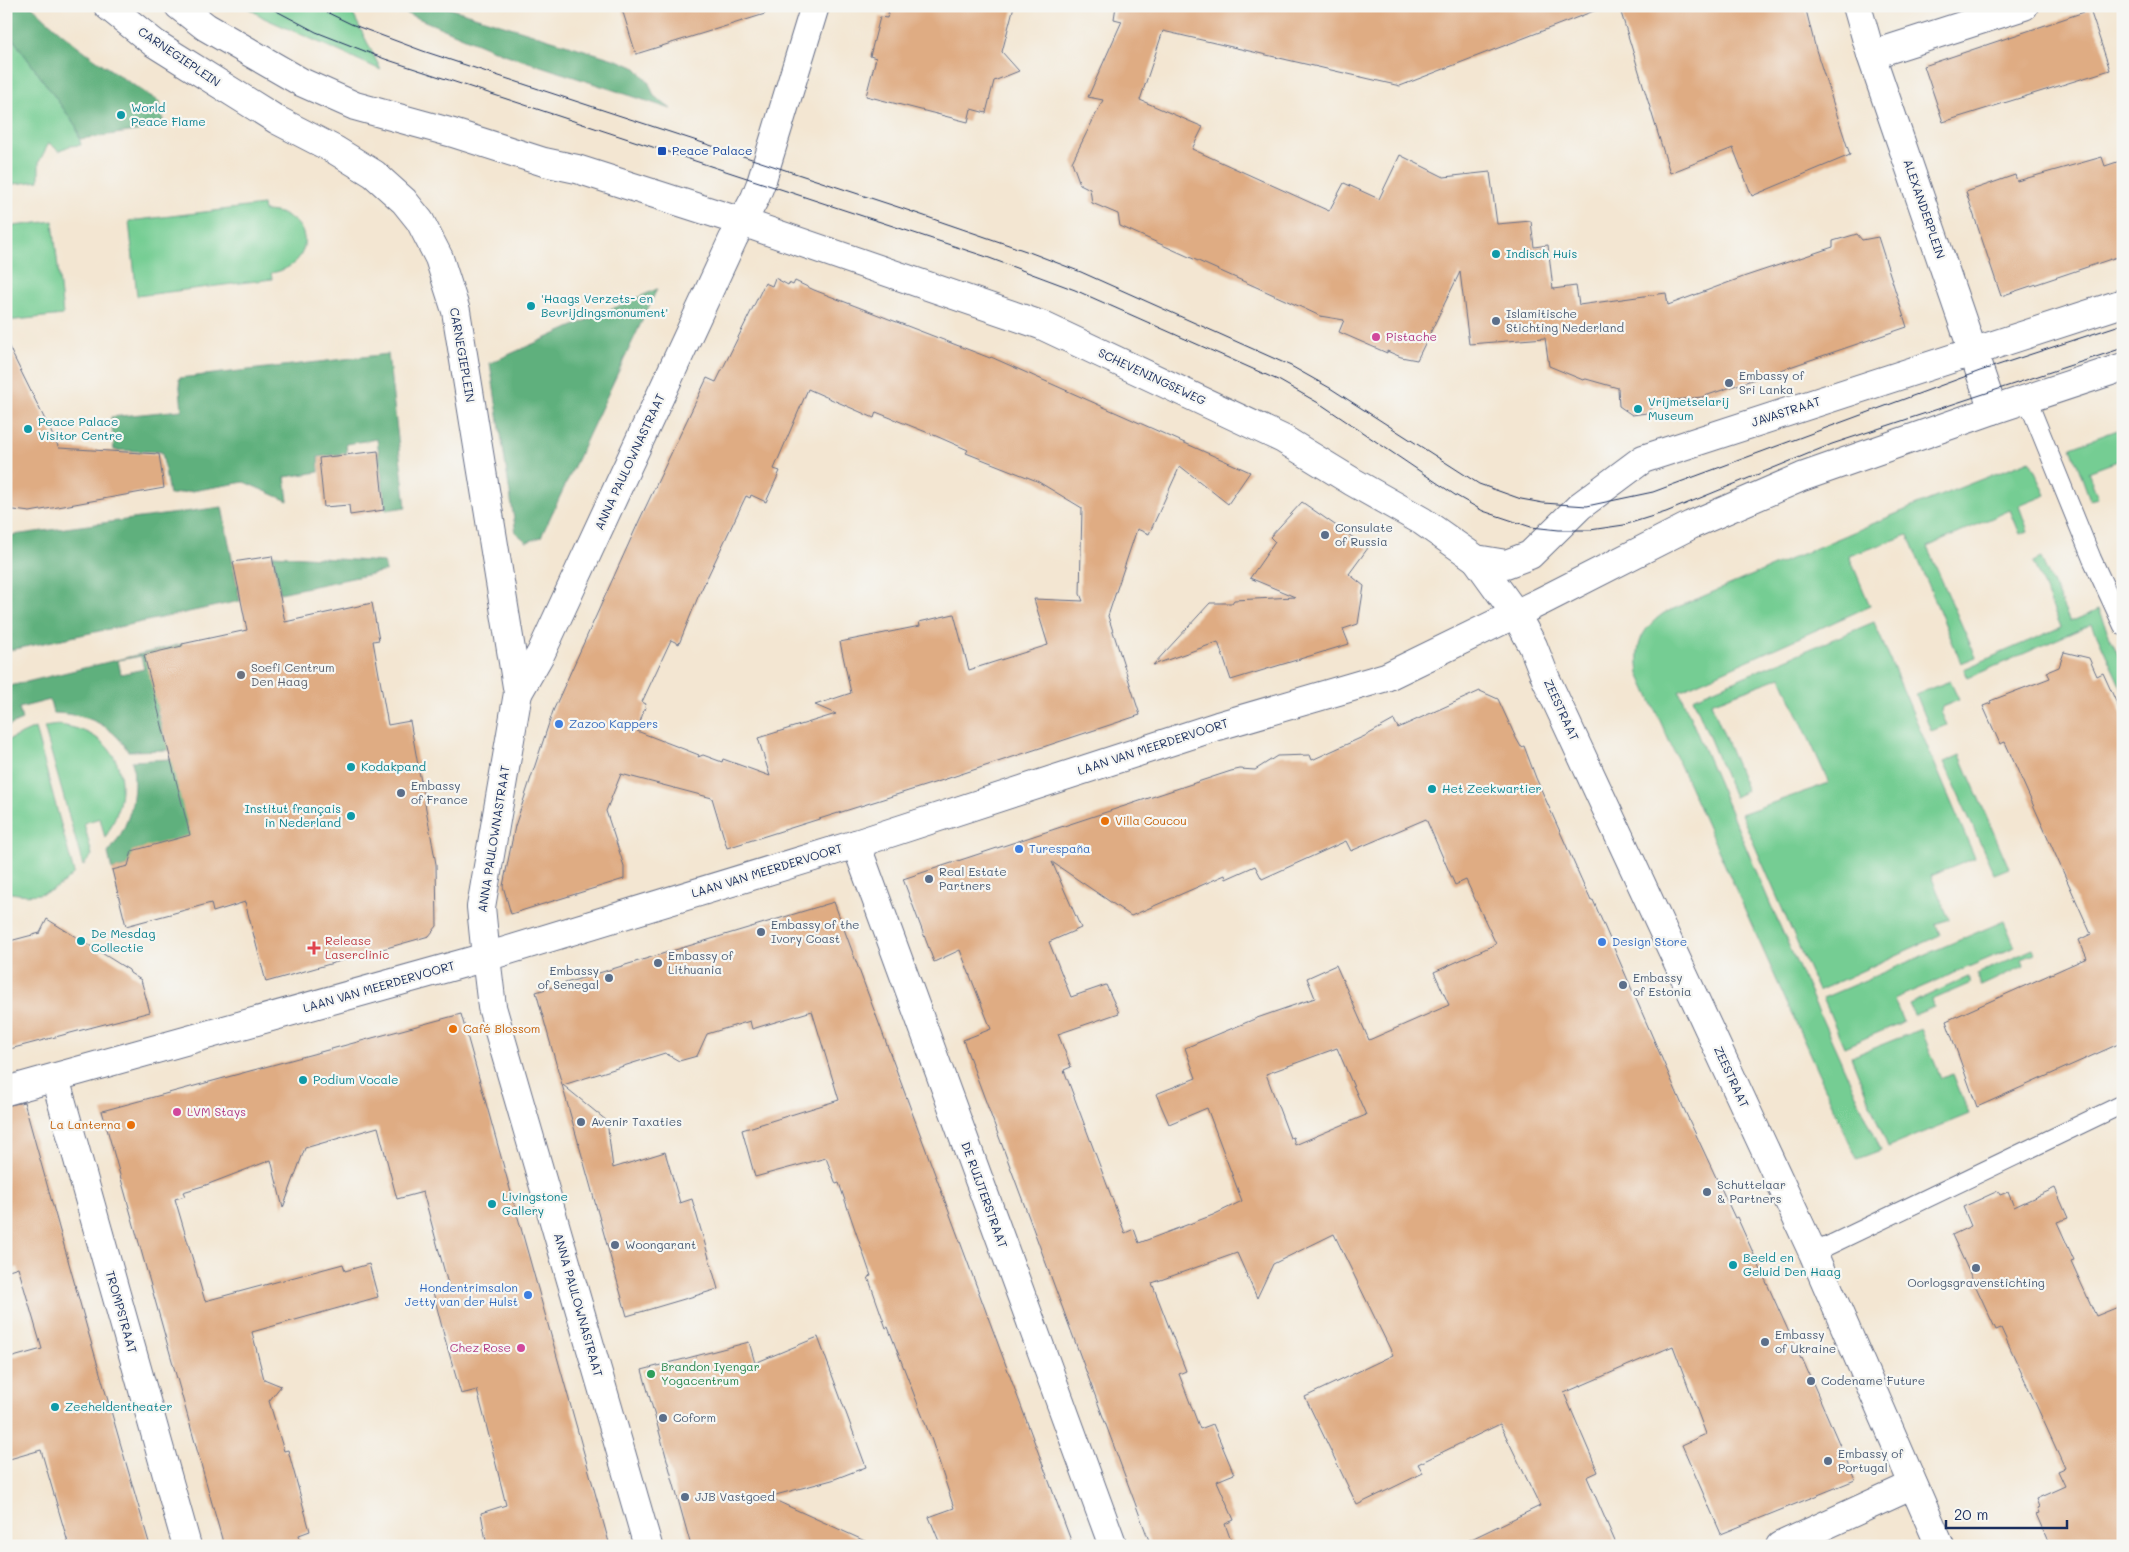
<svg xmlns="http://www.w3.org/2000/svg" width="2129" height="1552" font-family="Mali,sans-serif">
	<style>
		.green { fill: #74cd93; stroke: #487e78 }
		.forest { fill: #5fb07d; stroke: #3d706e; fill-rule: evenodd }
		.building { fill: #dfac83; fill-rule: evenodd }
		.lines { fill: none; stroke-linecap: round; stroke-linejoin: round }
		.service-casing { stroke: #676f87; stroke-width: 20 }
		.minor-casing { stroke: #676f87; stroke-width: 30 }
		.tertiary-casing { stroke: #676f87; stroke-width: 30 }
		.service { stroke: #fff; stroke-width: 18 }
		.minor { stroke: #fff; stroke-width: 28 }
		.tertiary { stroke: #fff; stroke-width: 28 }
		.tram { stroke: #1b2f5e; stroke-width: 1 }
		.culture-dot { fill: #0f9aa8; stroke: #f6f6f2; stroke-width: 2 }
		.transit-dot { fill: #1a4fb4; stroke: #f6f6f2; stroke-width: 2 }
		.service-dot { fill: #5c6f8a; stroke: #f6f6f2; stroke-width: 2 }
		.hotel-dot { fill: #d1479c; stroke: #f6f6f2; stroke-width: 2 }
		.worship-dot { fill: #6b7280; stroke: #f6f6f2; stroke-width: 2 }
		.shop-dot { fill: #3f7fe0; stroke: #f6f6f2; stroke-width: 2 }
		.food-dot { fill: #e8710a; stroke: #f6f6f2; stroke-width: 2 }
		.health-dot { fill: #e0444e; stroke: #f6f6f2; stroke-width: 2 }
		.leisure-dot { fill: #2e9e5b; stroke: #f6f6f2; stroke-width: 2 }
		.labels { text-anchor: middle; stroke-width: 4.5; stroke-linejoin: round; paint-order: stroke }
		.street-label { font-size: 12px; fill: #1b2f5e; stroke: #f6f6f2 }
		.culture-label { font-size: 12px; fill: #0d838f; stroke: #f6f6f2; text-anchor: start }
		.transit-label { font-size: 12px; fill: #164399; stroke: #f6f6f2; text-anchor: start }
		.service-label { font-size: 12px; fill: #4e5e75; stroke: #f6f6f2; text-anchor: start }
		.hotel-label { font-size: 12px; fill: #b23c85; stroke: #f6f6f2; text-anchor: start }
		.worship-label { font-size: 12px; fill: #5b616d; stroke: #f6f6f2; text-anchor: start }
		.shop-label { font-size: 12px; fill: #366cbe; stroke: #f6f6f2; text-anchor: start }
		.food-label { font-size: 12px; fill: #c56008; stroke: #f6f6f2; text-anchor: start }
		.health-label { font-size: 12px; fill: #be3a42; stroke: #f6f6f2; text-anchor: start }
		.leisure-label { font-size: 12px; fill: #27864d; stroke: #f6f6f2; text-anchor: start }
	</style>
	<rect width="100%" height="100%" fill="#f6f6f2"/>
	<filter id="ink" filterUnits="userSpaceOnUse"><feTurbulence type="fractalNoise" baseFrequency=".02" numOctaves="2"/><feDisplacementMap in="SourceGraphic" scale="10" xChannelSelector="R" yChannelSelector="G"/><feConvolveMatrix kernelMatrix="1 2 1 2 8 2 1 2 1" color-interpolation-filters="sRGB"/></filter>
	<filter id="wash" filterUnits="userSpaceOnUse"><feTurbulence type="fractalNoise" baseFrequency=".0096" numOctaves="4" result="noise"/><feDisplacementMap in="SourceGraphic" scale="20" xChannelSelector="R" yChannelSelector="G"/><feGaussianBlur stdDeviation="1.12" result="paint"/><feColorMatrix in="noise" values="0 0 0 0 0 0 0 0 0 0 0 0 0 0 0 0 0 1.4 0 .05"/><feComposite in="paint" operator="in"/></filter>
	<g filter="url(#wash)">
		<rect width="100%" height="100%" fill="#f3e6d2"/>
		<g class="green">
			<polygon points="245,6 349,6 381,70 264,18"/>
			<polygon points="6,29 76,126 81,145 69,146 59,151 49,143 39,162 39,181 6,185"/>
			<path d="M263,205l1,6c50,0 55,54 7,62l1,6 -135,17 -8,-75z"/>
			<polygon points="53,221 63,315 6,321 6,227"/>
			<polygon points="2123,428 2123,459 2088,472 2098,498 2090,500 2071,447"/>
			<path d="M2030,460l16,35 -27,11 9,25 -8,3 -10,-24 -83,37 49,110 -15,6 -53,-128 -59,21 21,50 -191,85 96,224 106,235 -24,9 -218,-485c-4,-29 1,-44 25,-61l255,-109z"/>
			<polygon points="2041,558 2070,622 2098,610 2123,666 2123,692 2092,624 1968,678 1964,669 2061,627 2033,562"/>
			<polygon points="1874,622 1975,858 1931,876 1949,919 1936,924 1940,935 1818,991 1741,814 1829,783 1781,677 1711,703 1747,791 1734,797 1693,698"/>
			<polygon points="1950,681 1959,700 1942,707 1941,712 1947,725 1931,731 1916,694"/>
			<path d="M58,725c65,7 78,61 47,113l-5,-20 -16,5 8,32 -9,11 -39,-139z"/>
			<path d="M35,728l39,145c-20,22 -39,25 -68,19v-151z"/>
			<polygon points="1960,755 2009,868 1994,874 1944,762"/>
			<polygon points="2004,921 2015,947 1894,999 1903,1022 1844,1047 1823,998"/>
			<polygon points="2033,949 2035,954 2022,959 2024,966 1981,986 1977,974"/>
			<polygon points="1968,977 1971,983 1932,1000 1934,1007 1914,1015 1909,1004"/>
			<polygon points="1921,1029 1941,1078 1953,1074 1969,1114 1888,1147 1851,1057"/>
		</g>
		<g class="forest">
			<path d="M6,6h26c37,37 83,68 128,96l4,25 -84,12 -4,-13 -70,-97z"/>
			<polygon points="389,6 442,6 620,61 636,68 648,81 654,96 671,109 501,53"/>
			<polygon points="657,289 541,537 527,542 516,533 490,363"/>
			<polygon points="388,354 406,507 386,510 377,439 346,444 347,453 318,457 319,472 285,477 288,501 244,482 169,495 162,452 114,450 111,417 182,410 179,378"/>
			<polygon points="222,507 240,601 6,651 6,536"/>
			<polygon points="273,555 384,562 386,571 280,593"/>
			<path d="M182,644l21,98 -34,8 -41,1c-17,-28 -43,-37 -75,-38l-3,-13 -31,8 3,12 -16,7v-40zM141,656l3,13 -23,5 -3,-14zM174,706l8,32 -17,3 -8,-31z"/>
			<path d="M171,759l47,72 -85,20 -5,15 -16,4 -4,-17c22,-27 30,-58 24,-92z"/>
		</g>
		<g id="blocks">
			<g class="building">
				<polygon points="621,6 764,6 765,14 636,54"/>
				<polygon points="890,6 1014,6 1002,52 1019,71 994,81 986,113 971,109 968,122 866,96 876,58 870,56 880,17 887,18"/>
				<polygon points="1116,6 1598,6 1599,9 1400,86 1163,31 1140,100 1203,127 1192,149 1329,211 1344,183 1379,199 1400,155 1444,177 1490,172 1497,224 1531,221 1534,247 1548,245 1553,289 1576,286 1579,305 1666,293 1668,305 1746,276 1833,247 1833,241 1857,234 1862,240 1878,237 1907,327 1702,397 1657,402 1647,413 1632,415 1619,406 1618,388 1586,379 1583,380 1549,366 1545,338 1469,344 1460,272 1417,360 1401,357 1387,351 1387,353 1339,332 1344,320 1320,316 1303,308 1120,226 1118,214 1092,203 1090,189 1080,184 1072,162 1103,100 1088,97 1122,21 1114,19"/>
				<polygon points="1619,6 1805,6 1816,50 1850,155 1752,196 1733,148 1670,173"/>
				<polygon points="2090,10 2110,70 1943,122 1924,66"/>
				<polygon points="2102,157 2105,166 2123,160 2123,255 2001,296 1966,192 2015,175 2017,181"/>
				<path d="M775,278l13,7 1,-2 4,2 2,-4 19,9 176,68 1,-1 259,115 -22,32 -48,-38 -31,68 -12,-5 -29,87 32,99 -203,67 -210,66 -15,-50 -91,-24 -15,37 18,55v13l-113,35 -8,-28 12,-60 38,-115 86,-190 68,-143 9,4 49,-99 7,3zM808,389l66,29 2,-6 60,24 32,14 -2,3 71,28 45,27 -2,86 3,7 -49,-2 14,46 -79,25 -15,-56 -35,8 1,4 -80,16 11,51 -36,12 21,9 -78,24 12,38 -47,-17 -1,3 -19,-7 -5,2 1,-2 -62,-24 9,-27 -4,-2 29,-62 8,4 19,-47 48,-101 4,2 1,-3 15,7 14,-31 -6,-2z"/>
				<polygon points="6,341 59,448 159,454 164,488 30,512 6,509"/>
				<polygon points="378,451 384,510 350,515 349,505 324,507 319,458"/>
				<polygon points="1302,502 1368,548 1349,574 1364,586 1358,624 1343,629 1349,644 1231,680 1218,642 1153,665 1210,603 1232,603 1234,600 1295,597 1250,578 1275,542 1270,537"/>
				<polygon points="272,556 285,622 372,603 379,640 373,641 388,725 410,721 436,864 437,926 429,936 266,982 245,902 213,912 211,903 126,926 112,870 128,866 132,851 190,835 144,655 182,646 182,644 247,630 233,562"/>
				<polygon points="2064,652 2089,658 2097,676 2103,673 2123,717 2123,1042 1977,1107 1946,1021 2087,958 2079,940 2091,934 2005,742 2000,744 1983,706 1991,703 1990,701 2050,678 2047,672 2059,667"/>
				<path d="M1480,691l18,8 18,39 5,9 3,-1 12,32 55,123 2,-1 90,207 52,111 2,-1 64,142 1,-1 53,122 -134,54 -39,-89 24,-11 -33,-88 -109,47 34,79 -11,5 30,69h-160l83,-40 -40,-82 -82,40 5,9 -66,32 -52,-108 88,-42 -59,-121 -61,30 -16,34 -20,-45 -85,30 34,88 -7,3 21,55 13,-5 21,50 -17,7 17,39 -9,4 8,22h-82l-188,-506 28,-11 -31,-79 -26,12 -31,-83 328,-108 9,-2 15,1 22,-14 33,-1 2,5 55,-25 27,-15 4,8zM1426,819l29,66 11,-5 30,64 -62,28 15,33 -80,35 -33,-75 -29,13 8,20 -58,20 -72,30 11,30 -40,16 13,30 38,-16 35,93 -29,14 -74,28 -5,-14 -9,4 -61,-163 7,-3 -13,-33 61,-21 -13,-28 -35,12 -22,-55 32,-14 -29,-66 79,54 94,-41 1,4 29,-13 7,13 84,-38 5,10zM1337,1048l29,67 -71,30 -2,-8 -3,1 -24,-64z"/>
				<polygon points="834,902 864,983 1073,1546 941,1546 929,1517 954,1508 932,1441 888,1327 886,1328 868,1277 871,1276 839,1183 836,1184 826,1158 755,1177 742,1130 839,1100 812,1011 752,1029 750,1021 707,1034 697,1056 679,1061 665,1053 563,1085 607,1121 613,1168 665,1152 680,1203 692,1199 718,1289 627,1316 536,992"/>
				<polygon points="47,919 129,970 130,973 141,980 150,1012 6,1050 6,942 40,933"/>
				<polygon points="461,1014 610,1546 487,1546 481,1513 506,1505 487,1428 477,1390 461,1394 445,1339 433,1292 449,1288 423,1192 397,1199 378,1127 305,1148 283,1208 271,1160 206,1185 183,1192 185,1196 175,1199 205,1301 343,1264 345,1271 369,1264 378,1297 252,1332 264,1379 281,1386 269,1401 284,1451 288,1450 310,1531 299,1535 302,1546 224,1546 102,1111"/>
				<polygon points="24,1102 87,1328 150,1546 69,1546 41,1450 6,1460 6,1359 42,1349 18,1267 6,1271 6,1106"/>
				<polygon points="2055,1188 2068,1218 2057,1222 2074,1260 2071,1261 2096,1316 2123,1305 2123,1546 2050,1546 2036,1514 2039,1513 2037,1508 2039,1507 2036,1499 2065,1486 2058,1471 2065,1468 2001,1328 1996,1330 1952,1235 1971,1226 1963,1207 1998,1191 2000,1195 2008,1192 2014,1207"/>
				<polygon points="818,1337 866,1467 832,1480 768,1497 876,1546 691,1546 642,1370 749,1342 755,1363"/>
			</g>
		</g>
	</g>
	<g filter="url(#ink)">
		<use href="#blocks" fill-opacity="0" stroke="#676f87" stroke-width="1"/>
		<g class="lines">
			<defs>
				<g id="service">
					<polyline points="2027,399 2092,559 2123,626"/>
					<polyline points="1813,1253 2123,1104"/>
				</g>
				<g id="minor">
					<polyline points="1857,6 1871,55 1993,410"/>
					<polyline points="1871,55 2024,6"/>
					<polyline points="1476,559 1515,613 1533,646 1546,679 1813,1253 1940,1546"/>
					<polyline points="518,693 541,653 733,239 755,198 761,183 815,6"/>
					<polyline points="856,844 1113,1546"/>
					<polyline points="486,957 492,1007 648,1546"/>
					<polyline points="55,1078 187,1546"/>
					<polyline points="1780,1546 1913,1485"/>
				</g>
				<g id="tertiary">
					<polyline points="108,6 154,43 277,120 335,150 374,174 404,201 420,221 439,258 456,311 518,693 481,907 486,957"/>
					<polyline points="179,6 206,27 301,82 355,106 453,133 544,162 577,169 742,222 1041,325 1283,439 1353,482 1422,521 1476,559 1506,564 1530,555 1580,506 1643,459 2123,303"/>
					<polyline points="6,1091 486,957 856,844 1218,726 1386,677 1542,601 1691,525 1802,477 1993,410 2123,367"/>
				</g>
			</defs>
			<use href="#service" class="service-casing"/>
			<use href="#minor" class="minor-casing"/>
			<use href="#tertiary" class="tertiary-casing"/>
			<use href="#service" class="service"/>
			<use href="#minor" class="minor"/>
			<use href="#tertiary" class="tertiary"/>
			<g class="tram">
				<polyline points="267,6 316,32 385,59 984,256 1075,290 1280,381 1322,405 1455,495 1483,511 1531,527 1559,530 1590,530 1624,525 1666,512 1832,444 2123,348"/>
				<polyline points="314,6 351,24 423,51 904,209 1029,252 1081,272 1291,366 1330,388 1479,484 1521,499 1543,503 1587,506 1653,492 1980,371 2123,324"/>
			</g>
		</g>
	</g>
	<g class="culture-dot">
		<circle cx="121" cy="115" r="5"/>
		<circle cx="1496" cy="254" r="5"/>
		<circle cx="531" cy="306" r="5"/>
		<circle cx="1638" cy="409" r="5"/>
		<circle cx="28" cy="429" r="5"/>
		<circle cx="351" cy="767" r="5"/>
		<circle cx="1432" cy="789" r="5"/>
		<circle cx="351" cy="816" r="5"/>
		<circle cx="81" cy="941" r="5"/>
		<circle cx="303" cy="1080" r="5"/>
		<circle cx="492" cy="1204" r="5"/>
		<circle cx="1733" cy="1265" r="5"/>
		<circle cx="55" cy="1407" r="5"/>
	</g>
	<rect class="transit-dot" x="657" y="146" width="10" height="10" rx="2.5"/>
	<g class="service-dot">
		<circle cx="1496" cy="321" r="5"/>
		<circle cx="1729" cy="383" r="5"/>
		<circle cx="1325" cy="535" r="5"/>
		<circle cx="401" cy="793" r="5"/>
		<circle cx="929" cy="879" r="5"/>
		<circle cx="761" cy="932" r="5"/>
		<circle cx="658" cy="963" r="5"/>
		<circle cx="609" cy="978" r="5"/>
		<circle cx="1623" cy="985" r="5"/>
		<circle cx="581" cy="1122" r="5"/>
		<circle cx="1707" cy="1192" r="5"/>
		<circle cx="615" cy="1245" r="5"/>
		<circle cx="1976" cy="1268" r="5"/>
		<circle cx="1765" cy="1342" r="5"/>
		<circle cx="1811" cy="1381" r="5"/>
		<circle cx="663" cy="1418" r="5"/>
		<circle cx="1828" cy="1461" r="5"/>
		<circle cx="685" cy="1497" r="5"/>
	</g>
	<g class="hotel-dot">
		<circle cx="1376" cy="337" r="5"/>
		<circle cx="177" cy="1112" r="5"/>
		<circle cx="521" cy="1348" r="5"/>
	</g>
	<circle class="worship-dot" cx="241" cy="675" r="5"/>
	<g class="shop-dot">
		<circle cx="559" cy="724" r="5"/>
		<circle cx="1019" cy="849" r="5"/>
		<circle cx="1602" cy="942" r="5"/>
		<circle cx="528" cy="1295" r="5"/>
	</g>
	<g class="food-dot">
		<circle cx="1105" cy="821" r="5"/>
		<circle cx="453" cy="1029" r="5"/>
		<circle cx="131" cy="1125" r="5"/>
	</g>
	<path class="health-dot" d="M311.5 940.5h5v5h5v5h-5v5h-5v-5h-5v-5h5z"/>
	<circle class="leisure-dot" cx="651" cy="1374" r="5"/>
	<g class="labels">
		<g class="street-label">
			<text transform="translate(179 57) rotate(34)" y="4">CARNEGIEPLEIN</text>
			<text transform="translate(1924 209) rotate(71)" y="4">ALEXANDERPLEIN</text>
			<text transform="translate(462 355) rotate(80)" y="4">CARNEGIEPLEIN</text>
			<text transform="translate(1152 377) rotate(25)" y="4">SCHEVENINGSEWEG</text>
			<text transform="translate(1786 412) rotate(-18)" y="4">JAVASTRAAT</text>
			<text transform="translate(630 462) rotate(-65)" y="4">ANNA PAULOWNASTRAAT</text>
			<text transform="translate(1561 710) rotate(65)" y="4">ZEESTRAAT</text>
			<text transform="translate(1153 747) rotate(-18)" y="4">LAAN VAN MEERDERVOORT</text>
			<text transform="translate(494 839) rotate(-81)" y="4">ANNA PAULOWNASTRAAT</text>
			<text transform="translate(767 871) rotate(-17)" y="4">LAAN VAN MEERDERVOORT</text>
			<text transform="translate(379 987) rotate(-16)" y="4">LAAN VAN MEERDERVOORT</text>
			<text transform="translate(1731 1077) rotate(65)" y="4">ZEESTRAAT</text>
			<text transform="translate(984 1195) rotate(70)" y="4">DE RUIJTERSTRAAT</text>
			<text transform="translate(578 1305) rotate(74)" y="4">ANNA PAULOWNASTRAAT</text>
			<text transform="translate(121 1312) rotate(74)" y="4">TROMPSTRAAT</text>
		</g>
		<g class="culture-label">
			<text x="131" y="112">World<tspan x="131" dy="14">Peace Flame</tspan></text>
			<text x="1506" y="258">Indisch Huis</text>
			<text x="541" y="303">'Haags Verzets- en<tspan x="541" dy="14">Bevrijdingsmonument'</tspan></text>
			<text x="1648" y="406">Vrijmetselarij<tspan x="1648" dy="14">Museum</tspan></text>
			<text x="38" y="426">Peace Palace<tspan x="38" dy="14">Visitor Centre</tspan></text>
			<text x="361" y="771">Kodakpand</text>
			<text x="1442" y="793">Het Zeekwartier</text>
			<text x="341" y="813" text-anchor="end">Institut français<tspan x="341" dy="14">in Nederland</tspan></text>
			<text x="91" y="938">De Mesdag<tspan x="91" dy="14">Collectie</tspan></text>
			<text x="313" y="1084">Podium Vocale</text>
			<text x="502" y="1201">Livingstone<tspan x="502" dy="14">Gallery</tspan></text>
			<text x="1743" y="1262">Beeld en<tspan x="1743" dy="14">Geluid Den Haag</tspan></text>
			<text x="65" y="1411">Zeeheldentheater</text>
		</g>
		<g class="transit-label">
			<text x="672" y="155">Peace Palace</text>
		</g>
		<g class="service-label">
			<text x="1506" y="318">Islamitische<tspan x="1506" dy="14">Stichting Nederland</tspan></text>
			<text x="1739" y="380">Embassy of<tspan x="1739" dy="14">Sri Lanka</tspan></text>
			<text x="1335" y="532">Consulate<tspan x="1335" dy="14">of Russia</tspan></text>
			<text x="411" y="790">Embassy<tspan x="411" dy="14">of France</tspan></text>
			<text x="939" y="876">Real Estate<tspan x="939" dy="14">Partners</tspan></text>
			<text x="771" y="929">Embassy of the<tspan x="771" dy="14">Ivory Coast</tspan></text>
			<text x="668" y="960">Embassy of<tspan x="668" dy="14">Lithuania</tspan></text>
			<text x="599" y="975" text-anchor="end">Embassy<tspan x="599" dy="14">of Senegal</tspan></text>
			<text x="1633" y="982">Embassy<tspan x="1633" dy="14">of Estonia</tspan></text>
			<text x="591" y="1126">Avenir Taxaties</text>
			<text x="1717" y="1189">Schuttelaar<tspan x="1717" dy="14">&amp; Partners</tspan></text>
			<text x="625" y="1249">Woongarant</text>
			<text x="1976" y="1287" text-anchor="middle">Oorlogsgravenstichting</text>
			<text x="1775" y="1339">Embassy<tspan x="1775" dy="14">of Ukraine</tspan></text>
			<text x="1821" y="1385">Codename Future</text>
			<text x="673" y="1422">Coform</text>
			<text x="1838" y="1458">Embassy of<tspan x="1838" dy="14">Portugal</tspan></text>
			<text x="695" y="1501">JJB Vastgoed</text>
		</g>
		<g class="hotel-label">
			<text x="1386" y="341">Pistache</text>
			<text x="187" y="1116">LVM Stays</text>
			<text x="511" y="1352" text-anchor="end">Chez Rose</text>
		</g>
		<g class="worship-label">
			<text x="251" y="672">Soefi Centrum<tspan x="251" dy="14">Den Haag</tspan></text>
		</g>
		<g class="shop-label">
			<text x="569" y="728">Zazoo Kappers</text>
			<text x="1029" y="853">Turespaña</text>
			<text x="1612" y="946">Design Store</text>
			<text x="518" y="1292" text-anchor="end">Hondentrimsalon<tspan x="518" dy="14">Jetty van der Hulst</tspan></text>
		</g>
		<g class="food-label">
			<text x="1115" y="825">Villa Coucou</text>
			<text x="463" y="1033">Café Blossom</text>
			<text x="121" y="1129" text-anchor="end">La Lanterna</text>
		</g>
		<g class="health-label">
			<text x="325" y="945">Release<tspan x="325" dy="14">Laserclinic</tspan></text>
		</g>
		<g class="leisure-label">
			<text x="661" y="1371">Brandon Iyengar<tspan x="661" dy="14">Yogacentrum</tspan></text>
		</g>
	</g>
	<rect width="2129" height="1552" fill="none" stroke="#f6f6f2" stroke-width="25"/>
	<path d="M1946 1520v8h121v-8" fill="none" stroke="#1b2f5e" stroke-width="2.5"/>
	<text x="1954" y="1520" font-size="15" fill="#1b2f5e" stroke="#f6f6f2" stroke-width="4" paint-order="stroke">20 m</text>
</svg>
